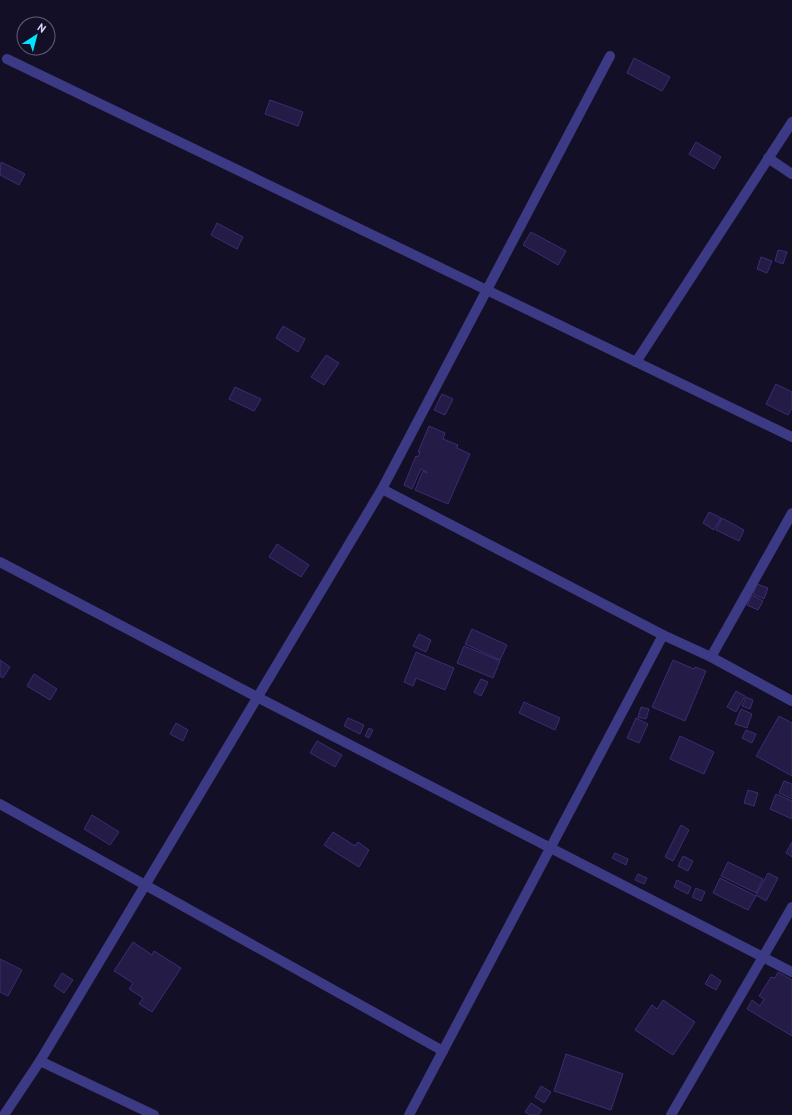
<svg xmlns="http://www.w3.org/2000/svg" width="792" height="1115" font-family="'PT Sans',sans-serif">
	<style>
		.building { fill: #241b47; stroke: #3b2d73 }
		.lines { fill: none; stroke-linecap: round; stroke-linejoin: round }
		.street { stroke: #3d3a85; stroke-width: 10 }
	</style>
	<rect width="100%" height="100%" fill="#130f26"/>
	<g class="building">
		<polygon points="634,58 670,77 662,91 627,73"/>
		<polygon points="270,100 303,112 298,126 265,114"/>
		<polygon points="696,142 721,157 714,169 689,154"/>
		<polygon points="1,162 25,174 19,185 0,175"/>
		<polygon points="217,223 243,237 237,249 211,235"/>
		<polygon points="531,232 566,251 558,265 523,245"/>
		<polygon points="778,250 787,252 783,264 775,261"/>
		<polygon points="761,257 772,261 767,273 757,269"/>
		<polygon points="283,326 305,339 298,352 276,338"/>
		<polygon points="326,355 339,363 324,385 311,377"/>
		<polygon points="776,384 792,392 792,408 788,415 766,404"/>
		<polygon points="235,387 261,399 254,411 229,399"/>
		<polygon points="442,394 453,399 445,415 434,410"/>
		<polygon points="429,426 445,433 443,439 458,445 457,448 470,454 448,504 415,490 423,471 427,473 427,472 421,469 412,489 404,485 416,456 418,457 420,452 418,452"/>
		<polygon points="709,512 721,518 714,530 703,523"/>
		<polygon points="722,518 744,530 739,541 716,530"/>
		<polygon points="277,544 309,565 301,577 269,557"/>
		<polygon points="757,584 768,588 764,599 753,594"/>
		<polygon points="752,595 763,601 758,610 747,605"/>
		<polygon points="472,629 507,645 500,660 465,644"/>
		<polygon points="419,634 431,640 426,652 413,646"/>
		<polygon points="464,646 500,661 493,678 457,663"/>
		<polygon points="416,652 454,668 445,690 416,678 413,686 404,682"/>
		<polygon points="0,660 10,667 3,678 0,676"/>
		<polygon points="673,660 694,669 695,667 706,671 685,721 652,707"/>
		<polygon points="34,674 57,689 50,700 27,686"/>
		<polygon points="481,679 488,682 481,696 474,692"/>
		<polygon points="736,691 745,696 736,712 727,707"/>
		<polygon points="746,697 753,700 750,709 742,706"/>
		<polygon points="524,702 560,718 555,730 519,713"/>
		<polygon points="641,707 649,709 646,719 638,717"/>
		<polygon points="741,709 752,714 747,728 735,724"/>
		<polygon points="779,716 792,723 792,776 756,756"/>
		<polygon points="348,718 364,725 360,734 344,726"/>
		<polygon points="636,718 648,724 639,743 627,738"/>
		<polygon points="176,723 188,730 183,741 170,734"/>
		<polygon points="369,728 373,730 369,738 365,736"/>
		<polygon points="746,730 756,734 752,743 742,738"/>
		<polygon points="680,736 714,752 704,774 670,759"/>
		<polygon points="317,741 342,755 335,767 310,753"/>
		<polygon points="784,781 792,784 792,799 779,793"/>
		<polygon points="748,790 758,793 754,806 744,803"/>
		<polygon points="776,794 792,801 792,819 770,809"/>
		<polygon points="92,815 119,832 110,845 84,829"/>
		<polygon points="681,825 689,830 673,861 665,857"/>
		<polygon points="333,832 355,846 358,842 369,850 359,867 324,845"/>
		<polygon points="792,842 792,857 786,853"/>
		<polygon points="615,853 628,859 626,865 612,858"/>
		<polygon points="683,856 693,861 688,871 678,866"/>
		<polygon points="728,862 763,879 756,893 721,876"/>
		<polygon points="768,873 778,878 766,901 756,895"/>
		<polygon points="638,874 647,878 644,884 635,880"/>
		<polygon points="720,878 756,896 748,910 713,893"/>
		<polygon points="677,880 691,887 688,894 674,887"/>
		<polygon points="696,888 705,892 701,901 692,897"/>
		<polygon points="133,942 152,955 154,951 181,968 152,1012 139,1004 143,998 129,989 133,983 114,971"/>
		<polygon points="0,959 22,970 8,996 0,992"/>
		<polygon points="778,972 792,980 792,1036 747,1009 752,1000 760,1006 764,999 759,996 771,977 775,978"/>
		<polygon points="62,973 73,980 64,993 54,986"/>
		<polygon points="711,974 721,981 716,990 705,984"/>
		<polygon points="663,1000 695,1022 673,1055 635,1030 652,1005 657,1009"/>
		<polygon points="566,1054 623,1074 611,1110 554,1091"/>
		<polygon points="541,1086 551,1092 544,1103 535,1097"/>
		<polygon points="531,1103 542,1110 538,1115 530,1115 525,1112"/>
	</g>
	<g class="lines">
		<g class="street">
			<polyline points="7,59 792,437"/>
			<polyline points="768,158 792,174"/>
			<polyline points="636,362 792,122"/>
			<polyline points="382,489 663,635 711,657 792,701"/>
			<polyline points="0,562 257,697 792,972"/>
			<polyline points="711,657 792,513"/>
			<polyline points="0,804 443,1051"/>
			<polyline points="40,1061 154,1115"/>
			<polyline points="4,1115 40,1061 382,489 610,56"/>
			<polyline points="409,1115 663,635"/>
			<polyline points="671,1115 792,907"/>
		</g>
	</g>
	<g transform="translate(36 36) rotate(36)"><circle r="19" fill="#130f26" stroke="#625e7d"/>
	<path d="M0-3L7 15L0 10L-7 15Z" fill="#00e5ff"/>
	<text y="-6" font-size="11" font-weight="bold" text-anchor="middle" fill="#d9d4ff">N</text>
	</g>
</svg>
